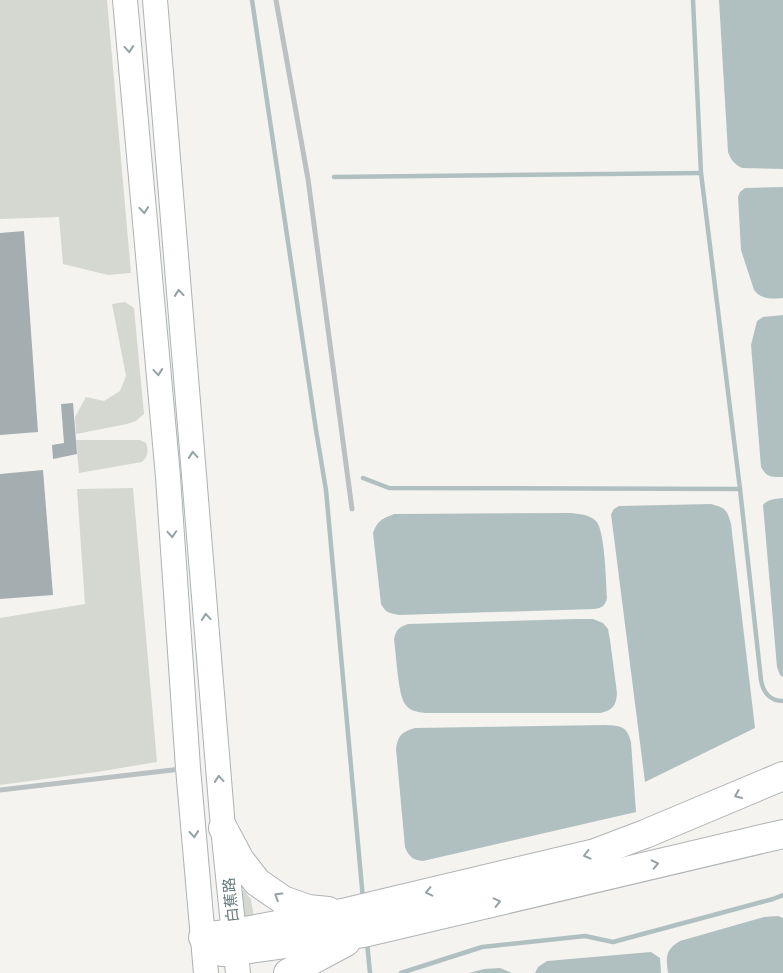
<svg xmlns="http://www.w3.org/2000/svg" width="783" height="973" font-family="Helvetica,'Noto Sans SC',sans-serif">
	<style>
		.green { fill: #d5d8d0 }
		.water { fill: #b0c0c0 }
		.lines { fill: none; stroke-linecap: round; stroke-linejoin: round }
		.stream { stroke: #b0c0c0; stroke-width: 4.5 }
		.building { fill: #a4adb0 }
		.secondary-casing { stroke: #abb3b5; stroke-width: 26 }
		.highway-casing { stroke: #afb3b5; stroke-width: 30 }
		.street { stroke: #bbc0c2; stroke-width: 5 }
		.secondary { stroke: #fff; stroke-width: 24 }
		.highway { stroke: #fff; stroke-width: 28 }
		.oneway { stroke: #94a1a5 }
		.labels { text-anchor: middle; stroke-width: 5; stroke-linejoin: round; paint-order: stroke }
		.street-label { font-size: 15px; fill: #66797e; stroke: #fff }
	</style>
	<rect width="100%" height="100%" fill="#f4f3f0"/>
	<g class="green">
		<polygon points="0,0 107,0 131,273 108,275 63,264 59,217 0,219"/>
		<polygon points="125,302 134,308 144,414 136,421 127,424 76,434 75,417 86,397 104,401 120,391 126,376 112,304"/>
		<path d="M76,440h64l6,3c3,8 2,13 -4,19l-63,11z"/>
		<polygon points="133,488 157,762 97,772 0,785 0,618 85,604 77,489"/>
		<polygon points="239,890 244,890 251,900 254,917 241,918"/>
	</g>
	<g class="water">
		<path d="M719,0h64v169l-41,-1c-8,-4 -11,-8 -14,-16z"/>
		<path d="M783,187v111c-12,1 -21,2 -29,-8l-13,-40 -3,-53 2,-5 5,-4z"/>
		<path d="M783,315v162c-11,0 -16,1 -22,-10l-10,-122 6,-24 6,-4z"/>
		<path d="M783,498v179l-3,-2 -3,-8 -14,-162c5,-6 12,-6 20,-7z"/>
		<path d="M711,504c15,4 16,6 20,20l24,204 -110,54 -34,-268 3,-5 5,-3z"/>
		<path d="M570,513c9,1 19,1 26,8 9,9 10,62 11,77 -2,8 -5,10 -13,11l-195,6c-10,-2 -13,-2 -18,-11l-8,-71c5,-13 9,-14 21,-19z"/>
		<path d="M575,619h18l10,4 5,6 2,11 7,53c-1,13 -4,17 -17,20h-175c-7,-1 -16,-2 -20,-9 -7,-9 -9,-52 -11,-65 2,-9 5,-12 14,-15z"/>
		<path d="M606,725c15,1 21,1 25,17l5,70 -213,49c-10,-1 -14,-4 -18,-14l-9,-98c2,-13 5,-17 19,-21z"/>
		<path d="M778,916l5,2v55h-115c-2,-16 -3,-23 12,-32l84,-24z"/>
		<polygon points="651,952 660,958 661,973 535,973 538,967 547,961"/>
		<polygon points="500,968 512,973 469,973 484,969"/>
	</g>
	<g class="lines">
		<g class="stream">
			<polyline points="252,0 316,430 326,490 363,899"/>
			<path d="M693,0l8,173 39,316 21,191c2,12 9,21 22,21"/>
			<polyline points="334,177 701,173"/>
			<polyline points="363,478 389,488 740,489"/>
			<polyline points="367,942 370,973"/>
			<polyline points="401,973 482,947 585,936 613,942 773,899 783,895"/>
		</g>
	</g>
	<g class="building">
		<polygon points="24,231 38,432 0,435 0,233"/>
		<polygon points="73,403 77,454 53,459 52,445 64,443 61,404"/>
		<polygon points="43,470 53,595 0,599 0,474"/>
	</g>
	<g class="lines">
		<defs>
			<g id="secondary">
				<polyline points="125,0 168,477 188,768 206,973"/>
				<polyline points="155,0 223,828 238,973"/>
			</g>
			<g id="highway">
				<polyline points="223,828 240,860 257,882 283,900 308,909 328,911"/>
				<polyline points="203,937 234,933 342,913 595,853 645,834 783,776"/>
				<polyline points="223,952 236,951 364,933 783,834"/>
				<polyline points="288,973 346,942"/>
			</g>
		</defs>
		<use href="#secondary" class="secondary-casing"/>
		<use href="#highway" class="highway-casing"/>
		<g class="street">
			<polyline points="276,0 308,179 352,509"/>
			<polyline points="0,790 181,769"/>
		</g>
		<use href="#secondary" class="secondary"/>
		<use href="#highway" class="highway"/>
	</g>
	<defs><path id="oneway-chevron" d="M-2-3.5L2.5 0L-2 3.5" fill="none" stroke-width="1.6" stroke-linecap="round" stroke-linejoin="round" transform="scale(1.25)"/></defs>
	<g class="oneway">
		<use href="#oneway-chevron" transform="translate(129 49) rotate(85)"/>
		<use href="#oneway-chevron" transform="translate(144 210) rotate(85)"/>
		<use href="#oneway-chevron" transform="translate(179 293) rotate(-95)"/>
		<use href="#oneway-chevron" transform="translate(158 372) rotate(85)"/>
		<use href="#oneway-chevron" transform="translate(193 455) rotate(-95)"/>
		<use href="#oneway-chevron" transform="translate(172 534) rotate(86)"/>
		<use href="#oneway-chevron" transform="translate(206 617) rotate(-95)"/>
		<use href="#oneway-chevron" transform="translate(219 779) rotate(-95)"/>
		<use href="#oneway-chevron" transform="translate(738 795) rotate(157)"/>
		<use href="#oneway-chevron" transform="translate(194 834) rotate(85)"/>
		<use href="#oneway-chevron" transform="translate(587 855) rotate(166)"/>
		<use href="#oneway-chevron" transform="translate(655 864) rotate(-13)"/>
		<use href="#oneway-chevron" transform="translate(429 892) rotate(167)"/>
		<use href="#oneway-chevron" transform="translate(278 896) rotate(-148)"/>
		<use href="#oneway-chevron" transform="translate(497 902) rotate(-13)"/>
	</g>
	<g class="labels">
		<g class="street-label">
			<text transform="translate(231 900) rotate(-96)" y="5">白蕉路</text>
		</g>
	</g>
</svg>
